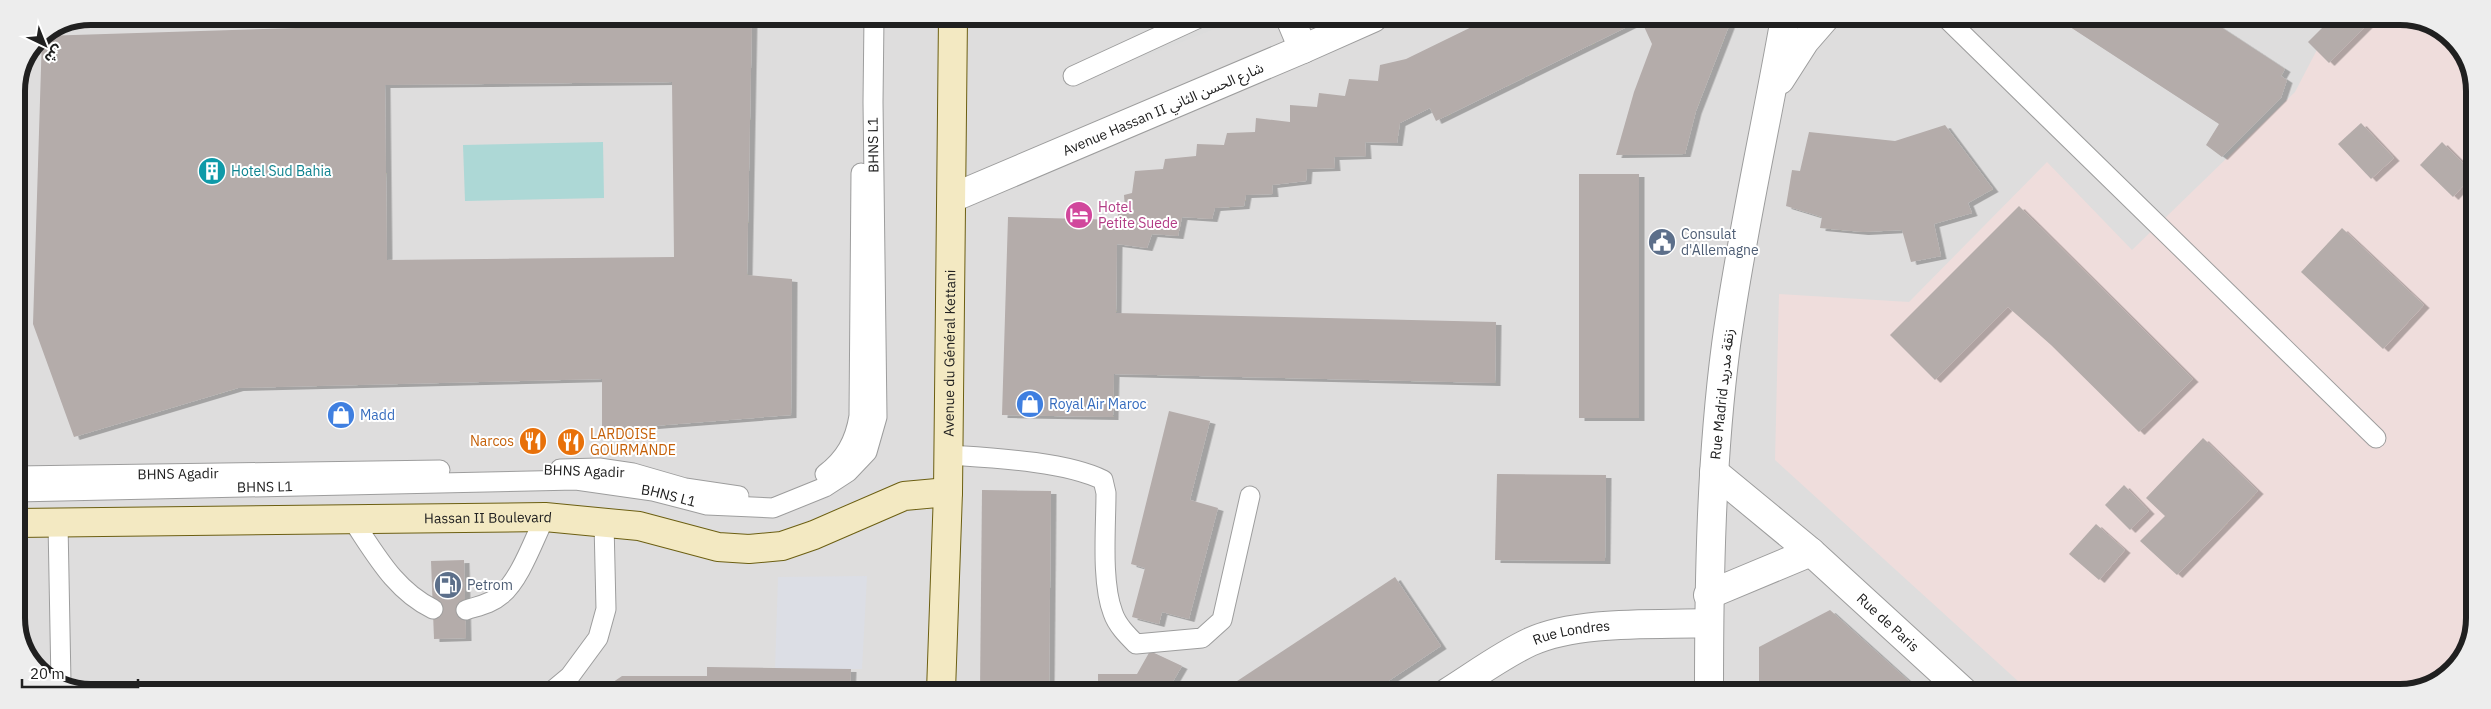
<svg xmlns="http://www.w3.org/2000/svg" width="2491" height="709" font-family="'IBM Plex Sans','Noto Sans Arabic',sans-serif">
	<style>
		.residential { fill: #dedddd }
		.military { fill: #efdddc }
		.parking { fill: #dcdcdc }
		.plaza { fill: #dcdee5 }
		.water { fill: #add8d6 }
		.building { fill: #b4acaa; fill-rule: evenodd; filter: url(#shadow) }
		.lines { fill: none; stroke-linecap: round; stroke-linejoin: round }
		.lane-casing { stroke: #9d9d9d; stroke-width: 21 }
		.street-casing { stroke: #9d9d9d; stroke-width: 30 }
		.secondary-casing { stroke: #6c5f12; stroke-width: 30 }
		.lane { stroke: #fff; stroke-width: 19 }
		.street { stroke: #fff; stroke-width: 28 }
		.secondary { stroke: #f3e9c2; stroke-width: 28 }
		.labels { text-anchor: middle; stroke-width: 4; stroke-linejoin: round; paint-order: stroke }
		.street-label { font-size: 14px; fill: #202020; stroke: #fff }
		.culture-label { font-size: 14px; fill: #0d838f; stroke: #fff; text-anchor: start }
		.hotel-label { font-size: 14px; fill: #b23c85; stroke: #fff; text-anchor: start }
		.service-label { font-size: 14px; fill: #4e5e75; stroke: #fff; text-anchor: start }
		.shop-label { font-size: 14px; fill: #366cbe; stroke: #fff; text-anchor: start }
		.food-label { font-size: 14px; fill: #c56008; stroke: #fff; text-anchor: start }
		.rim { fill: none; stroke: #202020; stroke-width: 6 }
	</style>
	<defs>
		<filter id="shadow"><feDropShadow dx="5.5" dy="3" stdDeviation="0" flood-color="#0004"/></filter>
	</defs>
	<rect width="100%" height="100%" fill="#efebe7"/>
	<polygon class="residential" points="91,16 2419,19 2456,42 2475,86 2472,637 2446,677 2400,693 72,690 35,667 16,623 16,91 38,38"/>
	<polygon class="military" points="2333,19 2419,19 2456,42 2475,86 2472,637 2446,677 2400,693 2030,692 1775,460 1779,294 1909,302 2047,162 2132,250 2295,92"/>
	<polygon class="parking" points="1131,17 1244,17 1142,58 1127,19"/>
	<polygon class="plaza" points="867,576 862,669 775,669 778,577"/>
	<polygon class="water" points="603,142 604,198 465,201 463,145"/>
	<g class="building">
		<path d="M652,17h100l-5,258 45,4 -1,136 -189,15v-51l-364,9 -164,49 -41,-113 9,-288zM672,82l2,175 -287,3 -2,-175z"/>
		<polygon points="1013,17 1030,17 1013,25"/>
		<polygon points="1490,18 1732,18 1696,111 1685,154 1616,155 1634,92 1652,44 1641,20 1436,121 1430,108 1400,123 1397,143 1365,142 1366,156 1334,157 1335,168 1307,169 1306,181 1272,185 1273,194 1246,195 1244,206 1215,208 1212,219 1182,217 1178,236 1152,234 1147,248 1117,244 1116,313 1496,322 1495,383 1114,374 1113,417 1002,415 1008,217 1119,220 1117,208 1125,208 1124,195 1132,193 1135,171 1163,169 1165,159 1196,156 1197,144 1224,145 1227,133 1255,132 1256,118 1290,122 1290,105 1317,107 1319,93 1345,96 1349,79 1378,81 1380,65 1406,59"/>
		<polygon points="2067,18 2207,18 2285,69 2281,76 2287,80 2281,98 2222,157 2206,145 2219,124 2064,23"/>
		<polygon points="2331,19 2360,19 2367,25 2329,63 2308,42"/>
		<polygon points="2361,123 2394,158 2371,179 2338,144"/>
		<polygon points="1945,125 1993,189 1968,203 1972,213 1934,224 1941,256 1911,262 1902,230 1863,232 1820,228 1822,217 1786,206 1792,170 1800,171 1809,132 1895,141"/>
		<polygon points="2442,142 2474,174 2453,197 2420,165"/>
		<rect x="1579" y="174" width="60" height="244"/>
		<polygon points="2019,206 2193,379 2139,432 2051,345 2008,307 1935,380 1890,335"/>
		<polygon points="2342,228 2424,305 2383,349 2301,272"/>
		<polygon points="1169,411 1210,421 1190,500 1218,508 1189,619 1162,612 1159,624 1132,617 1145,568 1131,564"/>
		<polygon points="2203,438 2258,491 2177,575 2140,541 2165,516 2146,498"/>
		<polygon points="1497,474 1606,475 1605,561 1495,560"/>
		<polygon points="2124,485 2149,511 2130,530 2105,505"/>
		<polygon points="982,490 1051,491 1049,691 980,691"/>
		<polygon points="2096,524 2125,550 2099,580 2069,554"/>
		<polygon points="464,560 466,638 434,639 431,561"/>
		<polygon points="1395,577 1441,646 1372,692 1222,691"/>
		<polygon points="1830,610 1921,692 1759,692 1759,647"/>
		<polygon points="1150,651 1182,666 1168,690 1170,691 1098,691 1098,674 1137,674"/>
		<polygon points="707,667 851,669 850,691 600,691 622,676 707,676"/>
	</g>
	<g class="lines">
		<defs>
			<g id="lane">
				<polyline points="1946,18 2376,438"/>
				<polyline points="1073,76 1201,17"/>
				<path d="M948,455c44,3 116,6 155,25l3,13c0,34 -5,89 7,120 4,12 14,22 23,31l66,-6 20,-18 28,-124"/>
				<polyline points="560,469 599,468 633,473 685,488 739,496"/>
				<path d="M825,474c20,-15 30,-33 34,-58l2,-243"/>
				<path id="s1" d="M16,476l424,-6"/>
				<path id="s2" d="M16,492l560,-12 77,11 54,14 66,3 52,-21 23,-15 19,-20 10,-35 -4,-315 1,-85"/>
				<path d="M351,518c24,35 43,72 82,91"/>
				<polyline points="58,523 61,683"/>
				<path d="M466,610c12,-4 25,-6 35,-15 19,-15 33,-56 44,-78"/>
				<polyline points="552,691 570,676 598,638 606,609 604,523"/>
			</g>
			<g id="street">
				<polyline points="1290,18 1303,49"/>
				<polyline points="1780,80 1805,41 1825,18"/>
				<polyline points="952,198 1303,49 1373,18"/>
				<path id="s3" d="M1714,472l97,80 153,140"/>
				<polyline points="1708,595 1811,552"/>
				<path id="s4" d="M1448,692c27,-17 54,-37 82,-50 48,-22 126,-17 179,-19"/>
				<path d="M1709,692c0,-116 2,-232 17,-347 15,-110 40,-218 59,-327"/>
			</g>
			<g id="secondary">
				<path id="s5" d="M16,523l529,-6 94,9 79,21 31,2 33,-3 32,-11 90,-39 44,-4"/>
				<path id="s6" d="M941,691l7,-199 5,-475"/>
			</g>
		</defs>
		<use href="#lane" class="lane-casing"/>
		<use href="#street" class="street-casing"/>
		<use href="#secondary" class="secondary-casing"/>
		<use href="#lane" class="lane"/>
		<use href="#street" class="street"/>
		<use href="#secondary" class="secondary"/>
	</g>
	<defs>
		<symbol id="building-disc" viewBox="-11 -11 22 22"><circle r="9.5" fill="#0f9aa8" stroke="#fff"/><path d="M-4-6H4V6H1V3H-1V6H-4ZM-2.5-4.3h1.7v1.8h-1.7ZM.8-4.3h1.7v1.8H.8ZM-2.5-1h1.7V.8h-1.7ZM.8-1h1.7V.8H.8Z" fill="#fff"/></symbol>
		<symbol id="hotel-disc" viewBox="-11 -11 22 22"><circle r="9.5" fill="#d1479c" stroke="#fff"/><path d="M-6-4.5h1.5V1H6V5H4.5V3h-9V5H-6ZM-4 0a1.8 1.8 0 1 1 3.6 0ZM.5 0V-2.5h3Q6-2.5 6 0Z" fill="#fff"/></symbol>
		<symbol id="civic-disc" viewBox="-11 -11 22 22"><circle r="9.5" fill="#5c6f8a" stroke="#fff"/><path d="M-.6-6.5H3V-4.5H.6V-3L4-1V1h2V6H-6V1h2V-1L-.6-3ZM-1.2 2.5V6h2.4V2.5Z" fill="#fff"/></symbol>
		<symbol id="shop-disc" viewBox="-11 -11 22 22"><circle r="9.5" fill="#3f7fe0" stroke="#fff"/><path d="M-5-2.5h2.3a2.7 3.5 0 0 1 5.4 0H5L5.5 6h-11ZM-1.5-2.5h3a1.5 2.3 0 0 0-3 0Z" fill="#fff"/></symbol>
		<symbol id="restaurant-disc" viewBox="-11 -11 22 22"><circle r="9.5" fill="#e8710a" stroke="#fff"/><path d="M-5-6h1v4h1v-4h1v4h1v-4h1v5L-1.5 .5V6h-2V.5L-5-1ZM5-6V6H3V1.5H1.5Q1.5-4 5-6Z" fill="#fff"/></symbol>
		<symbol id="fuel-disc" viewBox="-11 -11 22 22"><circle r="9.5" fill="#5c6f8a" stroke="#fff"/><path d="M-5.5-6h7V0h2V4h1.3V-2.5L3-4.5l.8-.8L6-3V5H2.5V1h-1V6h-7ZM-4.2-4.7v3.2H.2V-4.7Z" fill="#fff"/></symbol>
	</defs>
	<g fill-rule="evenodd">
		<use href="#building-disc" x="196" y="155" width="32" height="32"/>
		<use href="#hotel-disc" x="1063" y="199" width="32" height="32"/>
		<use href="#civic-disc" x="1646" y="226" width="32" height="32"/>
		<use href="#shop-disc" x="1014" y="388" width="32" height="32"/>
		<use href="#shop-disc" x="325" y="399" width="32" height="32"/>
		<use href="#restaurant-disc" x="517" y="425" width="32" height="32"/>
		<use href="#restaurant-disc" x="555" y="426" width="32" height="32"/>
		<use href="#fuel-disc" x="432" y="569" width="32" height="32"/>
	</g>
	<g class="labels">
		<g class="street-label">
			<text transform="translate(1163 109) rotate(-23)" y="5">Avenue Hassan II شارع الحسن الثاني</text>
			<text transform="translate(873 145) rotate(-91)" y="5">BHNS L1</text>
			<text dy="5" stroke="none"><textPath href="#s6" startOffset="338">Avenue du Général Kettani</textPath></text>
			<text transform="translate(1722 394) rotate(-84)" y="5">Rue Madrid زنقة مدريد</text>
			<text transform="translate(584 471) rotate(2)" y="5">BHNS Agadir</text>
			<text dy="5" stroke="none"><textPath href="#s1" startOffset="162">BHNS Agadir</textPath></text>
			<text dy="5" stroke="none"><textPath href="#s2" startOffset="249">BHNS L1</textPath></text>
			<text dy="5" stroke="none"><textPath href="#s2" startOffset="654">BHNS L1</textPath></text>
			<text dy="5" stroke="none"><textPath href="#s5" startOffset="472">Hassan II Boulevard</textPath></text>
			<text dy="5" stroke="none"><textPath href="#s3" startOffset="230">Rue de Paris</textPath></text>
			<text dy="5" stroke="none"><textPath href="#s4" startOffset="139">Rue Londres</textPath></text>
		</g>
		<g class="culture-label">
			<text x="231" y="176">Hotel Sud Bahia</text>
		</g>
		<g class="hotel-label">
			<text x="1098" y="212">Hotel<tspan x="1098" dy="16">Petite Suede</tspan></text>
		</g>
		<g class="service-label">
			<text x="1681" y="239">Consulat<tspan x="1681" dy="16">d'Allemagne</tspan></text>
			<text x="467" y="590">Petrom</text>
		</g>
		<g class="shop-label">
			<text x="1049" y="409">Royal Air Maroc</text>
			<text x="360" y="420">Madd</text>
		</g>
		<g class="food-label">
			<text x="590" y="439">LARDOISE<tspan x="590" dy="16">GOURMANDE</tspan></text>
			<text x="514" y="446" text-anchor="end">Narcos</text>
		</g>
	</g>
	<path d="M0 0H2491V709H0ZM91 25H2400A66 66 0 0 1 2466 91V618A66 66 0 0 1 2400 684H91A66 66 0 0 1 25 618V91A66 66 0 0 1 91 25Z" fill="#ededed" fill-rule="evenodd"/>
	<path class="rim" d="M91 25H2400A66 66 0 0 1 2466 91V618A66 66 0 0 1 2400 684H91A66 66 0 0 1 25 618V91A66 66 0 0 1 91 25Z"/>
	<g transform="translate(45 45) rotate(137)" stroke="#ffffff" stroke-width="4" paint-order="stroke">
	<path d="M0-4L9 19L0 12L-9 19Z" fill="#202020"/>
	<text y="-8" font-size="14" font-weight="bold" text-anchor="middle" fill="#202020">ش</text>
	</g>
	<path d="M22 679v8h116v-8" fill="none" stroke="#202020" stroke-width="2.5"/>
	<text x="30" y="679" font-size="15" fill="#202020" stroke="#ffffff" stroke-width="4" paint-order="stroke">20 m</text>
</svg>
